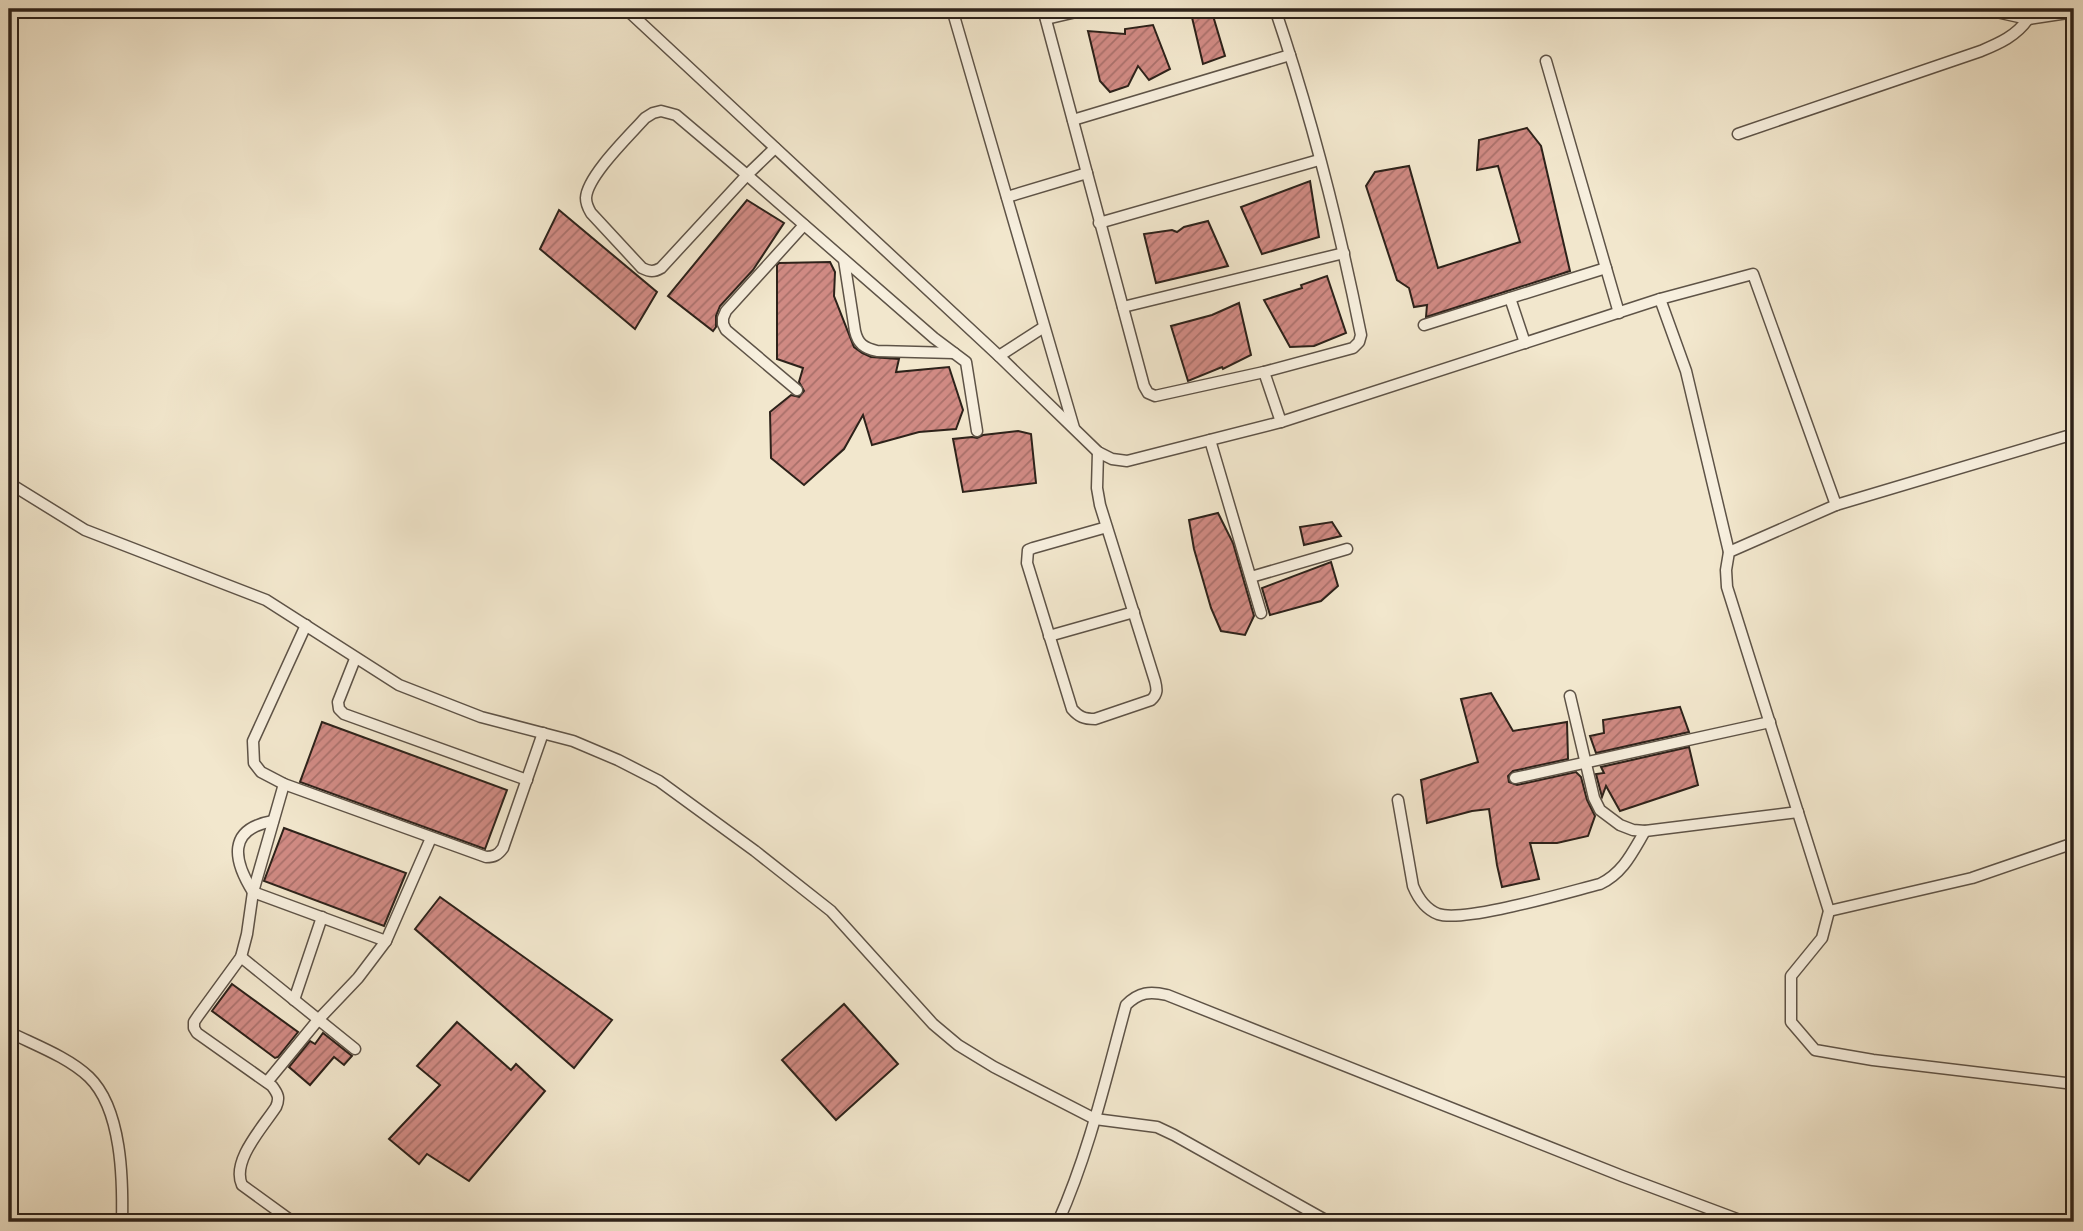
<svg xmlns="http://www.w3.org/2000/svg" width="2083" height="1231" font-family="'EB Garamond',serif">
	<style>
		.building { fill: url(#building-hatch); stroke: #2d221a; stroke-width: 2 }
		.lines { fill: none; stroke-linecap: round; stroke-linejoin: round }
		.service-casing { stroke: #5e5347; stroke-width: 13 }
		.service { stroke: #f7efde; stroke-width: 10 }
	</style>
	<defs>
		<pattern id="building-hatch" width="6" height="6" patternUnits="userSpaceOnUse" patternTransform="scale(1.75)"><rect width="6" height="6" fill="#d08a83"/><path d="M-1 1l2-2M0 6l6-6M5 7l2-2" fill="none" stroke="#a9706a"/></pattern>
	</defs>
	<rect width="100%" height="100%" fill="#f2e7cd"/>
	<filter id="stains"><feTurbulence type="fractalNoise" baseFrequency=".00286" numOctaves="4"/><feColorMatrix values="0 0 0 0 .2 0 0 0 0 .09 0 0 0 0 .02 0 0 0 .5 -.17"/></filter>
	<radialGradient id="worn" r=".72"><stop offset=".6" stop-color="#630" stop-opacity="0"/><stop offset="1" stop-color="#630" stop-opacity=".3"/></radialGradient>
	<g class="building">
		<polygon points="1190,9 1211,9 1225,56 1203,64"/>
		<polygon points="1153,25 1170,69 1149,80 1138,66 1128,86 1110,92 1100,81 1088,31 1125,34 1125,29"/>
		<polygon points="1527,128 1541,146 1570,271 1426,317 1427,305 1414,307 1409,288 1397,280 1366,186 1375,172 1409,166 1438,268 1520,242 1498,166 1477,170 1479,140"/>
		<polygon points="1310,181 1319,237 1262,254 1241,207"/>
		<polygon points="747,200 784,223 753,270 720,306 716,316 716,327 713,331 668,296"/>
		<polygon points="559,210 657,292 635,329 540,249"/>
		<polygon points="1208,221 1228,266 1156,283 1144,234 1172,230 1177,232 1184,227"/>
		<polygon points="830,262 835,272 834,296 854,347 862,353 871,357 899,359 896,372 949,367 963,410 956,429 919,432 872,445 863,415 844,449 804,485 771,458 770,412 791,395 799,397 804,391 799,382 803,368 777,359 777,265 779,263"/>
		<polygon points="1327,276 1346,333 1314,346 1290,347 1264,300 1302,288 1301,285"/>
		<polygon points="1239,303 1251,355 1223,369 1222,367 1188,381 1171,326 1212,315"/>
		<polygon points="1018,431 1031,434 1036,483 963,492 953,439 972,437 977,438 983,435"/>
		<polygon points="1218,513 1233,543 1254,616 1245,635 1221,631 1211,608 1194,549 1189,520"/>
		<polygon points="1332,522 1341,536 1304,545 1300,527"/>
		<polygon points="1331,562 1338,586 1321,601 1270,615 1262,588"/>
		<polygon points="1491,693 1513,731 1567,722 1568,759 1513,771 1508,776 1509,782 1517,785 1576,772 1581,777 1587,800 1595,816 1588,836 1557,843 1530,843 1539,879 1502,887 1497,865 1489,809 1472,811 1427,823 1421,780 1478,762 1461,699"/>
		<polygon points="1680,707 1689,732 1596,753 1590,736 1604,733 1603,720"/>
		<polygon points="322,722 507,790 485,849 300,782"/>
		<polygon points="1689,747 1698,785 1620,811 1606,786 1602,797 1596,774 1604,773 1601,767"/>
		<polygon points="284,828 406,873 384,926 264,881"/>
		<polygon points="440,897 612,1020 574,1068 415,929"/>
		<polygon points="232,984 298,1032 278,1057 275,1058 212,1011"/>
		<polygon points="844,1004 898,1064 836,1120 782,1060"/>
		<polygon points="457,1022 511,1070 516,1064 545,1091 469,1181 427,1154 419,1164 389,1139 440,1085 417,1066"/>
		<polygon points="323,1033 352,1056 344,1065 334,1057 310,1085 289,1067 310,1041 315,1044"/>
	</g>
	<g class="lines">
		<defs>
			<g id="service">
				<polyline points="626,9 999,356 1098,452 1112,459 1127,461 1281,422 1660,299 1753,274 1836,505 2074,434"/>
				<polyline points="952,9 1074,428"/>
				<path d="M1043,9l101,377 4,7 7,3 109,-24 89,-24 6,-6 2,-7c-22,-110 -50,-220 -86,-326"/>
				<polyline points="1983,9 2028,19 2074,12"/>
				<polyline points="1046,19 1089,9"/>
				<polyline points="1546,61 1619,313"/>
				<polyline points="1073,120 1290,55"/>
				<path d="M1738,134l243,-83c19,-8 35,-15 47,-32"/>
				<path d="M775,148l-28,27 -86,93c-7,4 -11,4 -19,0l-51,-55c-3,-5 -5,-10 -5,-15 1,-22 44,-63 59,-80l8,-5 8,-2 15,4 71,60 187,163 32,24 11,69"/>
				<polyline points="1007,197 1087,173"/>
				<polyline points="1099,223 1319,160"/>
				<path d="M844,260l11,71c3,13 9,17 22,20l77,2"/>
				<polyline points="1510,298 1525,343"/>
				<polyline points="1660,299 1686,371 1729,552"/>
				<polyline points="1123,307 1344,253"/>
				<polyline points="1424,325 1606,268"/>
				<polyline points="999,356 1044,327"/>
				<polyline points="1264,372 1281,422"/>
				<polyline points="797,390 726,330 723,324 723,318 726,311 804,225"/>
				<polyline points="1210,440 1261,613"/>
				<path d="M1098,452l-1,36 3,17 55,176c2,8 3,13 -4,19l-56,19c-11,0 -16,-2 -23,-10l-45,-146 1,-13 5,-2 74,-21"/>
				<polyline points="9,483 85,530 266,600 399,685 481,717 573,741 618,760 659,781 755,851 831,911 933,1024 958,1045 994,1067 1095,1119 1157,1127 1174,1135 1329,1222"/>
				<polyline points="1836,505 1729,552 1726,570 1727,587 1829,911 1822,938 1791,976 1791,1022 1815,1050 1873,1060 2074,1084"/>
				<polyline points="1251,577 1347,549"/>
				<path d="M306,625l-53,116 1,22 7,9 23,12 202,73c8,0 12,-2 17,-9l40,-115"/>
				<polyline points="1049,636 1134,612"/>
				<polyline points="355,659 338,702 339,709 344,714 527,780"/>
				<polyline points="1570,696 1594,798 1600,810 1620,825 1633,830 1645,831 1798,812"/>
				<polyline points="1515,778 1770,722"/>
				<path d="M284,784l-31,108 -6,42 -6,23 -43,59 -4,6v6l3,5 75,53c6,8 8,12 4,21 -13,20 -45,54 -34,78l51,37"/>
				<path d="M1398,800l15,86c5,12 12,23 25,28 26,9 130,-22 162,-30 23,-11 32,-31 45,-53"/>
				<path d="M273,821c-46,8 -40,39 -20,71l133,49"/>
				<polyline points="1829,911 1972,878 2074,843"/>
				<polyline points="241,957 355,1049"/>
				<polyline points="294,1000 322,917"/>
				<path d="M9,1032c26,13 59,25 80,45 33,32 34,103 33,145"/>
				<polyline points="267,1082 318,1020 358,978 386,941 431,838"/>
				<path d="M1058,1222c31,-69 48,-144 68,-217 13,-13 24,-14 41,-10l455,181 123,46"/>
			</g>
		</defs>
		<use href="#service" class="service-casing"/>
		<use href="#service" class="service"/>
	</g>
	<rect width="2083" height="1231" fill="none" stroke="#f2e7cd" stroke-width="35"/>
	<rect x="10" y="10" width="2062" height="1210" fill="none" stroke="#2d221a" stroke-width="3.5"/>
	<rect x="18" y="18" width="2048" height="1196" fill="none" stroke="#2d221a" stroke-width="2"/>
	<rect width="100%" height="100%" filter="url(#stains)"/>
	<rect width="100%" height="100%" fill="url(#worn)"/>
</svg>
